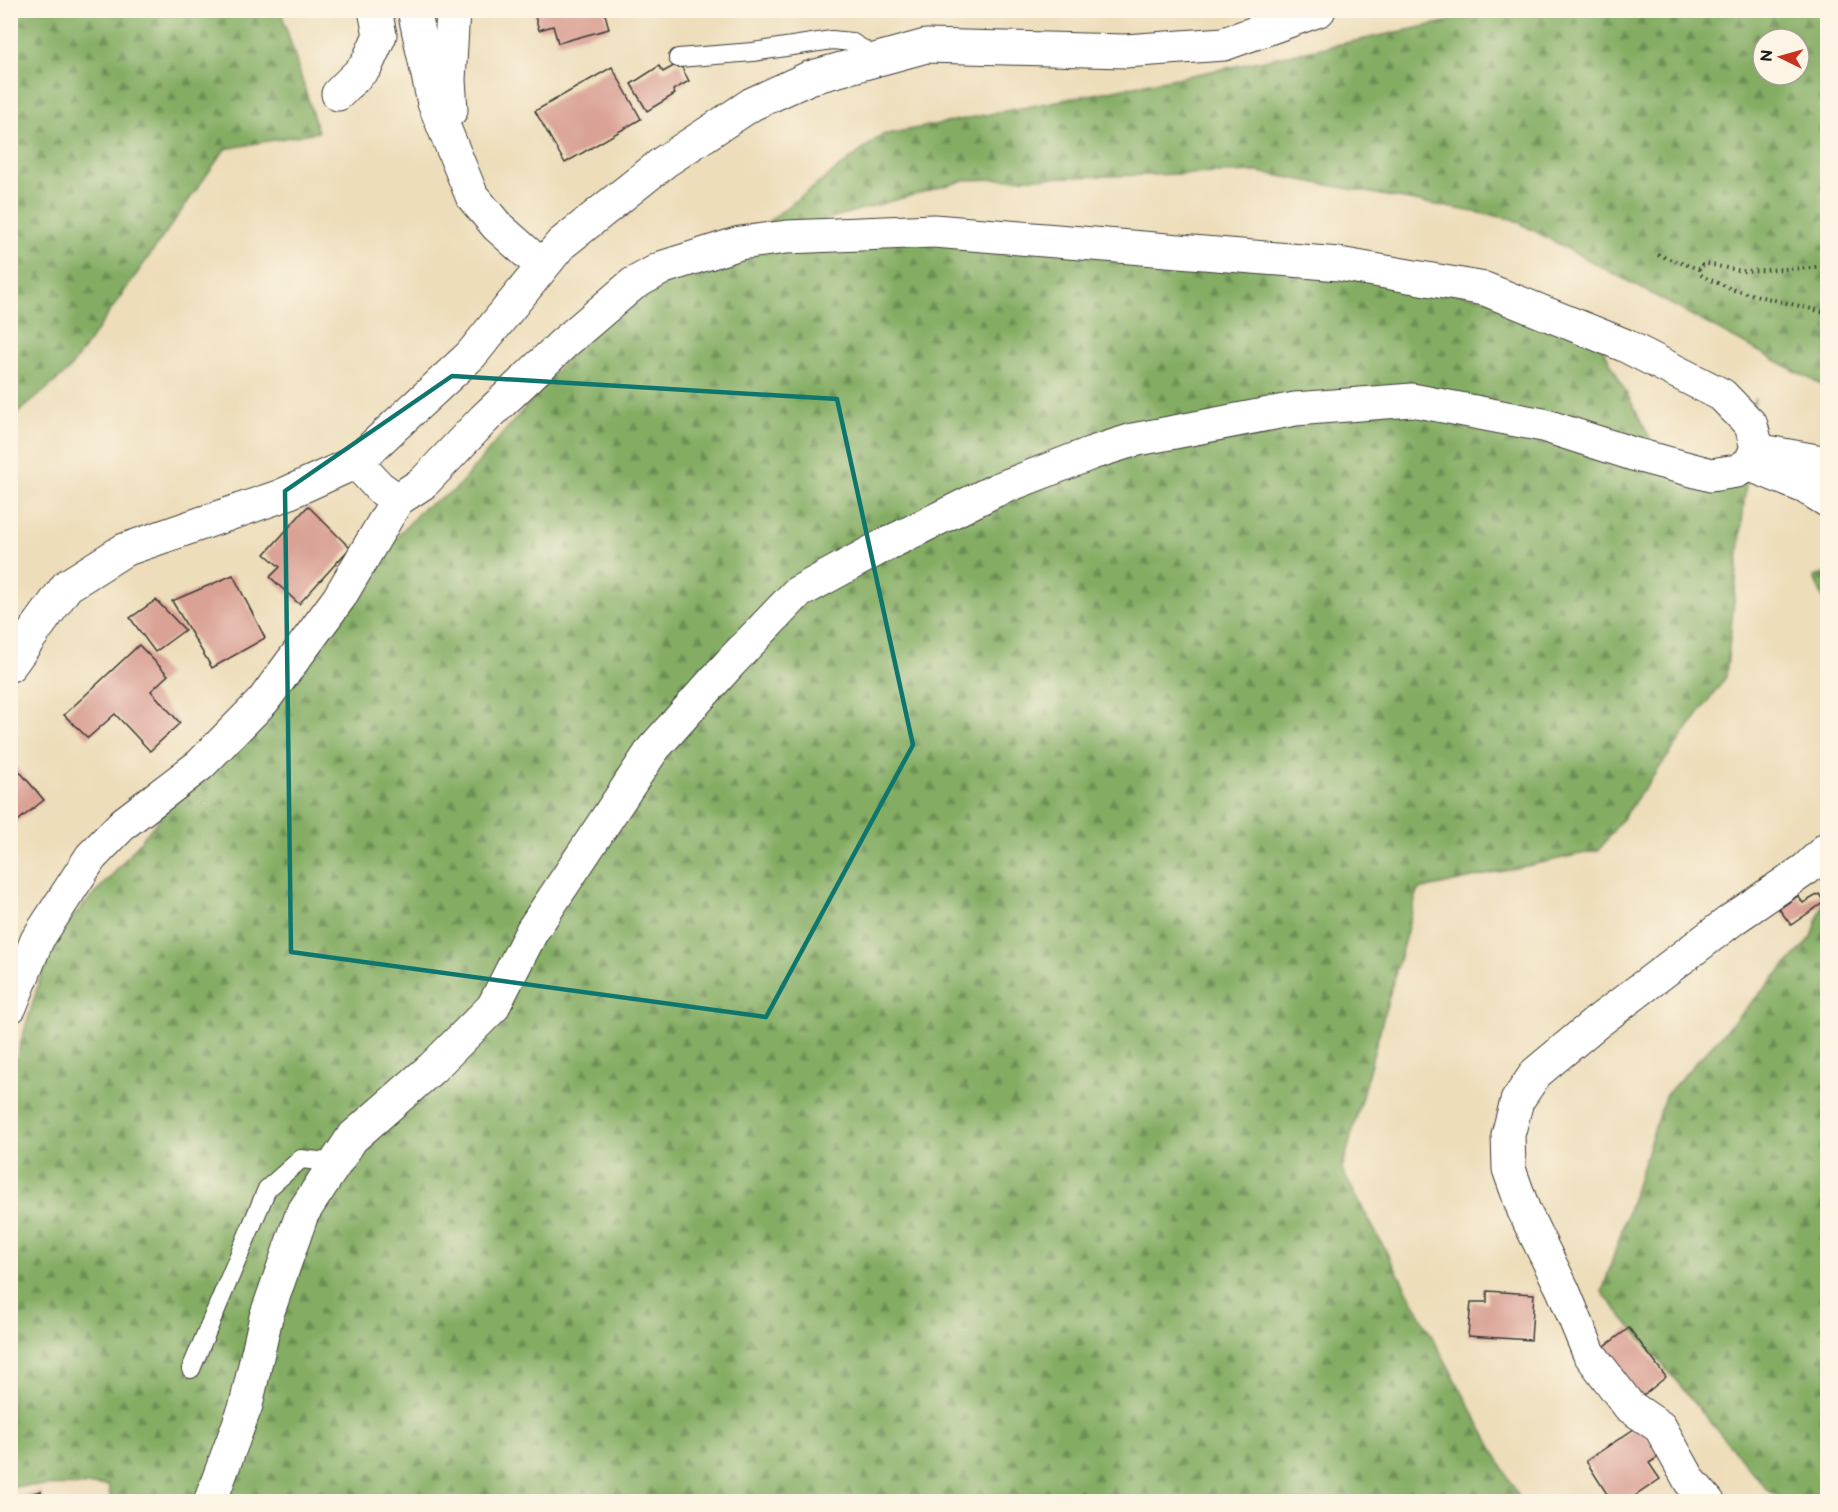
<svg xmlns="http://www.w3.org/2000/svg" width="1838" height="1512" font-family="'Balsamiq Sans',sans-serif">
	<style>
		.forest { fill: url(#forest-firs); stroke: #506440; stroke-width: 1.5; fill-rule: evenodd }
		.building { fill: #daa195 }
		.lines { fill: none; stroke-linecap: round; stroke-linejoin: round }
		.service-casing { stroke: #3b3934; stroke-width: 20 }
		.minor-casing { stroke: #3b3934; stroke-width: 35 }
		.tertiary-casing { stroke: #3b3934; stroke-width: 35 }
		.path { stroke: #3b3934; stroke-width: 4; stroke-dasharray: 1.5 4.5; stroke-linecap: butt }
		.service { stroke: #fff; stroke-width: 18 }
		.minor { stroke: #fff; stroke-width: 33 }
		.tertiary { stroke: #fff; stroke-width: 33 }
		.marked { fill: none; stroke: #0f766e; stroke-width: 4.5; stroke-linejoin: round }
	</style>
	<defs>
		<pattern id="forest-firs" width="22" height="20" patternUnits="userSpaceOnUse" patternTransform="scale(1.5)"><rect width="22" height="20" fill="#84ad64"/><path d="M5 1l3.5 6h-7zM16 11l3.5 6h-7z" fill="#6b8c52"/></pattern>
	</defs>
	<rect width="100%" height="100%" fill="#fcf5e5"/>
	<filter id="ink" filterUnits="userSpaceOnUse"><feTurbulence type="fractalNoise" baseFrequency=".0167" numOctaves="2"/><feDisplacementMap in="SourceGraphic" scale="12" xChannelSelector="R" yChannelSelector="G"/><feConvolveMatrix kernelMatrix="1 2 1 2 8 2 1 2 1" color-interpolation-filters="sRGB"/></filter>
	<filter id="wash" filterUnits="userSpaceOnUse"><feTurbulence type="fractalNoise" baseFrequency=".008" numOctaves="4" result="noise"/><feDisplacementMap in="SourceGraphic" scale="24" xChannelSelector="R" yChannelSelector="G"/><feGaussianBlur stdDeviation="1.35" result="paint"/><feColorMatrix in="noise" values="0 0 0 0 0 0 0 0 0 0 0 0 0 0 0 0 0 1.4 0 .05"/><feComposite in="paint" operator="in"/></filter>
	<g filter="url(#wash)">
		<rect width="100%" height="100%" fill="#edddba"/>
		<g class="forest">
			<polygon points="11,10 281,11 318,132 225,149 68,371 11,419"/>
			<path d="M1458,11h369v377l-315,-169 -254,-47 -292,8 -227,64 143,-109 330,-64 238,-50zM1763,39h36v36h-36z"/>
			<polygon points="934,235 1274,258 1587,318 1659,455 1728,467 1755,398 1726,677 1599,850 1418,890 1342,1170 1521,1501 111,1502 108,1485 11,1486 11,1075 52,939 114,873 352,587 422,509 455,490 590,331 703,249"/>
			<polygon points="1827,573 1828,573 1827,608 1814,577"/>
			<polygon points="1827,889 1827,1501 1787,1501 1768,1491 1602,1292 1665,1096 1812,937"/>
		</g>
		<g id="blocks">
			<g class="building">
				<polygon points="533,10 604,10 609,29 558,43 553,26 539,30"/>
				<polygon points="679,63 689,81 673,90 675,94 647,111 631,84 659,66 663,72"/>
				<polygon points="612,67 641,119 565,163 535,111"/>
				<polygon points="308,506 350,548 299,604 270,577 280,567 265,554"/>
				<polygon points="233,575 265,638 212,668 172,601"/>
				<polygon points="156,600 185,630 155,652 130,618"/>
				<polygon points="139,645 168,675 151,691 180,723 150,751 115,714 88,738 64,715"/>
				<polygon points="10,760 44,800 10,827"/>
				<polygon points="1819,894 1824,902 1791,925 1779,909 1798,896 1803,903"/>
				<polygon points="1487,1291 1534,1294 1531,1340 1468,1336 1471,1302 1487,1302"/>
				<polygon points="1629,1328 1666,1377 1639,1399 1601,1349"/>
				<polygon points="1640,1425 1660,1456 1649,1463 1660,1479 1626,1502 1612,1502 1586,1461"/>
				<polygon points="41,1491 44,1502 10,1502 10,1499"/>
			</g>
		</g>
	</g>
	<g filter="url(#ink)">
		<use href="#blocks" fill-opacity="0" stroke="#3b3934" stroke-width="1.5"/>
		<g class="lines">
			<defs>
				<g id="service">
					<polyline points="678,58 753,52 832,40 851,42 864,50 872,61"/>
					<polyline points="191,1369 267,1189 301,1159 336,1163"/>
				</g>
				<g id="minor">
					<polyline points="414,10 434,103 472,196 497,226 542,266"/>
					<polyline points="338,94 366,66 380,35 375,10"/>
					<polyline points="451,110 449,80 453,10"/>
					<polyline points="1756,450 1828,463"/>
					<polyline points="1748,464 1805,487 1828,501"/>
					<polyline points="10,665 67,586 124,550 281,496 356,462"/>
					<polyline points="210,1502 246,1405 266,1317 302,1214 352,1138 432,1068 493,1007 532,931 653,749 731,662 797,593 883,546 996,490 1092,453 1133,440 1295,409 1412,400 1543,425 1633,454 1711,475 1737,471 1750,463 1757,448 1751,425 1722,395 1624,345 1485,289 1339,264 934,231 787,237 740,243 664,267 633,284 564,343 484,419 423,483 397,500 379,487 356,462 471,355 561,244 664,162 752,104 809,78 926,46 1125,51 1224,44 1319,10"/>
					<polyline points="1708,1502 1690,1481 1660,1427 1629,1406 1589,1353 1563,1290 1524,1211 1509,1169 1508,1135 1517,1101 1536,1073 1596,1023 1733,919 1806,869 1828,848"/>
				</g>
				<polyline id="tertiary" points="10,1007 37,940 91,857 124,823 200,765 263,701 339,598 397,500"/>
			</defs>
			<use href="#service" class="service-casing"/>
			<use href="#minor" class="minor-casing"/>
			<use href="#tertiary" class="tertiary-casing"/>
			<g class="path">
				<polyline points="1658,255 1699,269"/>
				<polyline points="1828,265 1810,268 1742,271 1707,264 1703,265 1699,269 1700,274 1704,277 1734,290 1828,313"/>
			</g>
			<use href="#service" class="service"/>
			<use href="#minor" class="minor"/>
			<use href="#tertiary" class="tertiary"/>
		</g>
	</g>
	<path class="marked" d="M452,376l385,23 76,346 -147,272 -475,-65 -6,-461z"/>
	<rect width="1838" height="1512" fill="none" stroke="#fcf5e5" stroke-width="36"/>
	<g transform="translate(1781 57) rotate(275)"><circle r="28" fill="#fcf5e5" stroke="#a29e95" stroke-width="1.5"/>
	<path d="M0-4.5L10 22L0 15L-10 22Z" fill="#c8321e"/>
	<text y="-9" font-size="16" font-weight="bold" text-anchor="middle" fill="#1c1c1c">N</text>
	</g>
</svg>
